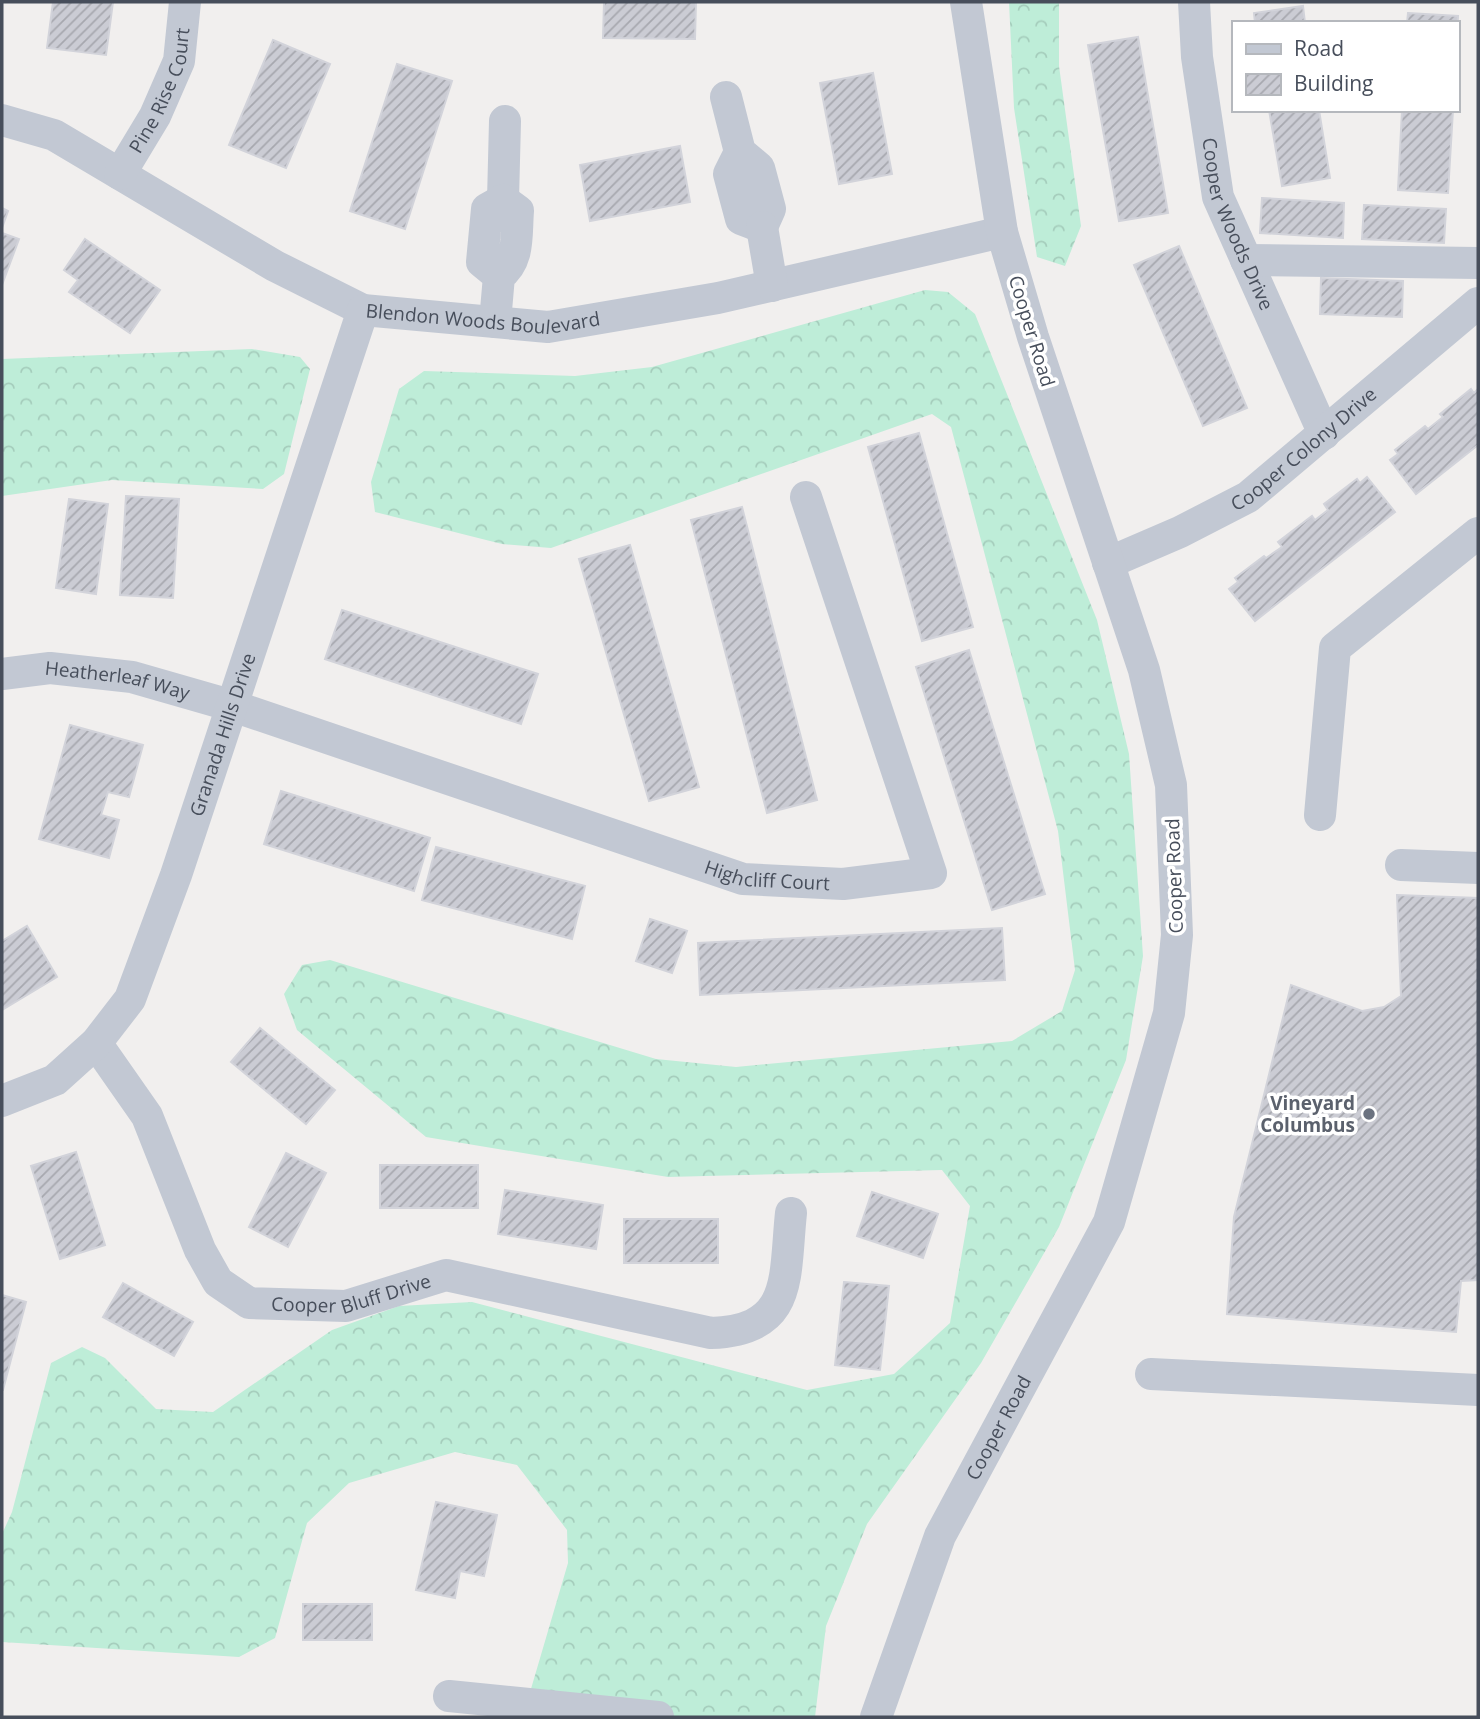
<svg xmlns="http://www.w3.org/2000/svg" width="1480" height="1719" font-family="'Open Sans',sans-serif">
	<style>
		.forest { fill: url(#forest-crowns) }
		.building { fill: url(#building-hatch); stroke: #d2d3da; stroke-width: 2 }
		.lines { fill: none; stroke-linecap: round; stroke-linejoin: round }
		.minor { stroke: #c2c8d3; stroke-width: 32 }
		.worship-dot { fill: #6b7280; stroke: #fff; stroke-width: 2.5 }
		.labels { text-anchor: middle; stroke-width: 7; stroke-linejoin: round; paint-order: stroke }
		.street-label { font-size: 19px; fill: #474e5b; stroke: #fff }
		.worship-label { font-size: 19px; font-weight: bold; fill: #5b616d; stroke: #fff; text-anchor: end }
	</style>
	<defs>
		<pattern id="forest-crowns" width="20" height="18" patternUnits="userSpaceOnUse" patternTransform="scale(1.75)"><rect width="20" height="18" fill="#beedd8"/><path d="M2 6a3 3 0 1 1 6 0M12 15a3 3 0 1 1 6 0" fill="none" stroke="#a5cdbc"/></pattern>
		<pattern id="building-hatch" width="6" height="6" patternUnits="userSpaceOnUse" patternTransform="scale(1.75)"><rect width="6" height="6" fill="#cbccd4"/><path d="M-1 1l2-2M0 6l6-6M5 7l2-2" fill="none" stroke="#a7a8af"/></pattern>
	</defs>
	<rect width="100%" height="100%" fill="#f1efee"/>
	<g class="forest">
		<polygon points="1009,2 1059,2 1059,66 1081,226 1065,266 1037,257 1014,108"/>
		<polygon points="925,290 948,292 975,314 1097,620 1129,754 1143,956 1126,1060 1059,1227 981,1363 867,1524 826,1626 815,1717 533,1717 528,1699 568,1563 567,1530 517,1465 455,1452 349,1483 307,1523 275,1638 239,1657 2,1642 2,1534 12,1512 51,1363 82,1347 105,1358 156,1409 213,1412 332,1330 399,1306 472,1302 807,1390 894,1374 950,1323 970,1206 942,1170 668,1177 426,1137 297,1030 284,994 302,965 330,960 656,1059 736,1067 1012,1041 1062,1011 1075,970 1058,831 951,427 932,414 551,548 502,544 375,512 371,482 399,389 424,371 575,376 652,367"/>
		<polygon points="252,349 300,357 310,369 284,474 263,489 112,480 2,496 2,359"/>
	</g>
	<g class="building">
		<polygon points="53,2 113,2 106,55 47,48"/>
		<polygon points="604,2 696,2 695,39 603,38"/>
		<polygon points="1303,6 1305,23 1255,23 1254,13"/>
		<polygon points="1408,13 1458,16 1457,36 1457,23 1407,23"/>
		<polygon points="1138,37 1168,213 1119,221 1088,45"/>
		<polygon points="273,40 330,64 286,168 229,145"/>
		<polygon points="397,64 452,81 405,229 350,211"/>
		<polygon points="873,73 892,174 839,184 820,83"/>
		<polygon points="1269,110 1319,110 1330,178 1282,186"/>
		<polygon points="1402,110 1453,110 1448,193 1398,190"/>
		<polygon points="680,146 690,202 590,221 580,165"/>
		<polygon points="1262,198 1344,203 1343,238 1260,233"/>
		<polygon points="1364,205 1446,209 1444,243 1362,239"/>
		<polygon points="2,208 8,211 2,228"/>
		<polygon points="2,233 19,239 2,285"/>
		<polygon points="85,239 160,290 130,333 69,292 78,280 64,270"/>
		<polygon points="1179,246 1247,408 1203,426 1134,265"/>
		<polygon points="1321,278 1403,281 1402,317 1320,314"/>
		<polygon points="1471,389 1474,393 1478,389 1478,445 1416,494 1390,460 1398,454 1395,450 1425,426 1428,429 1443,417 1440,414"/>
		<polygon points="919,433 973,627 922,641 868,447"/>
		<polygon points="1367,477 1395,512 1255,621 1229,589 1238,582 1235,578 1264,556 1266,558 1282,547 1278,542 1312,516 1315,520 1328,510 1324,504 1357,479 1360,483"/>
		<polygon points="126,496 179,499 173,598 120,595"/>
		<polygon points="69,499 108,504 96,594 56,588"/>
		<polygon points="742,507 817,800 767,813 691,520"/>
		<polygon points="630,545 699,787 649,801 579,559"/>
		<polygon points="342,610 538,674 521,724 325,659"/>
		<polygon points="969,650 1045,894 992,910 916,667"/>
		<polygon points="70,725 143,745 129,797 108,792 101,815 119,820 109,858 39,839"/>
		<polygon points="281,791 430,838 414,891 264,844"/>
		<polygon points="436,847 585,886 572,939 422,900"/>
		<polygon points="1397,895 1478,898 1478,1280 1461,1281 1456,1332 1227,1314 1234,1217 1291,985 1362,1011 1384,1007 1401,996"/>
		<polygon points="650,919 687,931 672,973 636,961"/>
		<polygon points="27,926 57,977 2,1010 2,941"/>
		<polygon points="1002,928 1005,980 700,995 698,943"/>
		<polygon points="260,1028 335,1090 306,1124 231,1062"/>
		<polygon points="76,1152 105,1245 60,1259 31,1166"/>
		<polygon points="286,1153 326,1173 288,1247 249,1227"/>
		<rect x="380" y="1165" width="98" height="43"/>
		<polygon points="505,1190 603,1205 596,1249 498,1234"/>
		<polygon points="872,1192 938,1214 923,1258 857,1236"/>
		<rect x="624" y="1219" width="94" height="44"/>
		<polygon points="844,1282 889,1286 880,1370 835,1365"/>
		<polygon points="123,1283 193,1322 174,1356 103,1317"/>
		<polygon points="2,1295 26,1302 3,1390 2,1390"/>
		<polygon points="436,1502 497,1515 484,1576 460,1571 455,1598 416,1590"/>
		<rect x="303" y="1604" width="69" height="36"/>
	</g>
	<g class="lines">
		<g class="minor">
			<path id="s1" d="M1194,2l3,55 21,140 106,237"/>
			<polyline points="726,97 740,152 759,168 770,209 762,227 741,219 729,174 740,152"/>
			<path id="s2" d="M2,120l52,15 221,131 88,44 185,17 170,-29 284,-66"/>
			<path id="s3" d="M120,174l35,-58 24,-55 6,-59"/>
			<polyline points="503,200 505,121"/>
			<polyline points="762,227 772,286"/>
			<polyline points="1246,260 1478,263"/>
			<path d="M495,322l4,-46c21,-15 17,-41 19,-65l-15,-11 -16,9 -5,53 17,14"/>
			<path id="s4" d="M1108,563l72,-31 68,-35 230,-194"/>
			<path id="s5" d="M2,674l48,-6 82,9 101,29 510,173 100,5 88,-11 -125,-376"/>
			<polyline points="1320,815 1335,648 1478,533"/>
			<polyline points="1401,865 1478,868"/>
			<path id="s6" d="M96,1043l51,73 53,134 18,32 31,21 97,3 100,-31 265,58c83,-3 73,-55 80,-120"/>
			<path id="s7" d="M2,1101l53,-21 41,-37 34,-44 46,-124 187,-565"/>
			<polyline points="1151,1374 1478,1390"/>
			<polyline points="449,1696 658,1717"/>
			<path id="s8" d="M876,1717l64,-181 169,-314 60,-209 8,-78 -6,-150 -27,-115 -111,-333 -31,-105 -36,-230"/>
		</g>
	</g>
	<circle class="worship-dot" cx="1369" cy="1114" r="7"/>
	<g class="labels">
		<g class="street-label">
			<text dy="7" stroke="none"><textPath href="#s3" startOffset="94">Pine Rise Court</textPath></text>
			<text dy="7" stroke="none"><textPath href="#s1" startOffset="228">Cooper Woods Drive</textPath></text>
			<text dy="7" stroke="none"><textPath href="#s2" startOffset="530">Blendon Woods Boulevard</textPath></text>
			<text transform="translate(1032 331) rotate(73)" y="7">Cooper Road</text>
			<text dy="7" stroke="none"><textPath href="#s4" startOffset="228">Cooper Colony Drive</textPath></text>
			<text dy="7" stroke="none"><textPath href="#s5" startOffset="117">Heatherleaf Way</textPath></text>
			<text dy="7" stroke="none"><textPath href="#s7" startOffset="448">Granada Hills Drive</textPath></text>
			<text dy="7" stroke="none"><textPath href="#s5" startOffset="798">Highcliff Court</textPath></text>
			<text transform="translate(1174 876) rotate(-92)" y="7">Cooper Road</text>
			<text dy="7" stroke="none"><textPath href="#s6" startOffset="411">Cooper Bluff Drive</textPath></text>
			<text dy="7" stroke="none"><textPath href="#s8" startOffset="315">Cooper Road</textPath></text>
		</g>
		<g class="worship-label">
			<text x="1355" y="1110">Vineyard<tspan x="1355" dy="22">Columbus</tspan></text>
		</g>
	</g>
	<rect width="1480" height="1719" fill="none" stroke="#474e5b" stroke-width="7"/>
	<rect x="1232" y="21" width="228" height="91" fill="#ffffff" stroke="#b5b8bd" stroke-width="2"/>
	<rect x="1246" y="44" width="35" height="10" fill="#c2c8d3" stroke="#b5b8bd" stroke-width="2"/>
	<text x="1294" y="56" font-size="21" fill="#474e5b">Road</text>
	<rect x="1246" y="74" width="35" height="21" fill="url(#building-hatch)" stroke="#b5b8bd" stroke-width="2"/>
	<text x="1294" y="91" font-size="21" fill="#474e5b">Building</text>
</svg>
